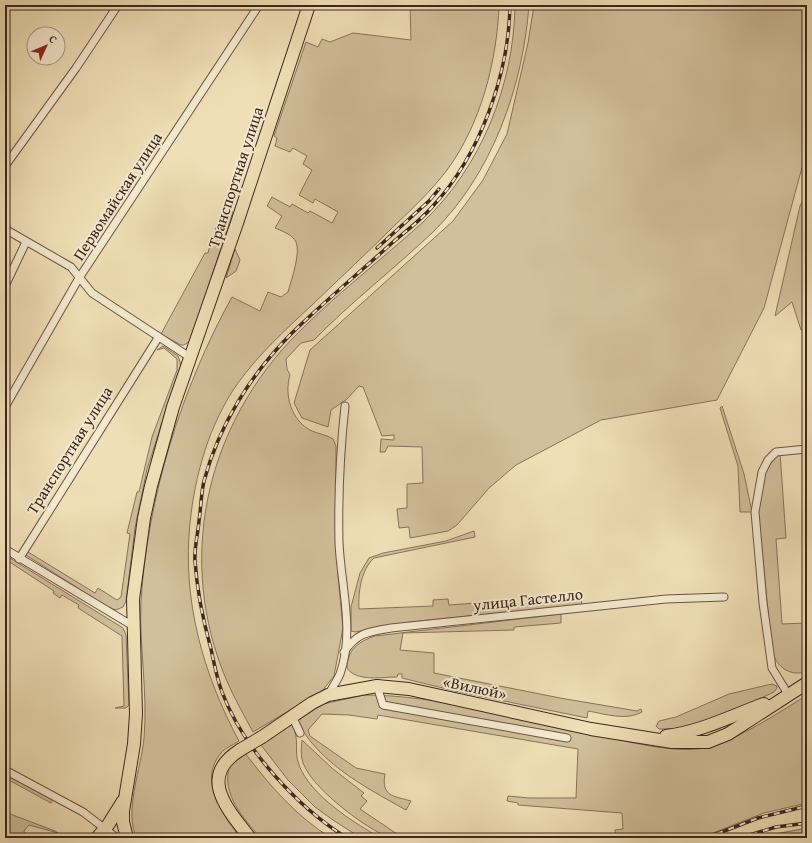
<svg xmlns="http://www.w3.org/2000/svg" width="812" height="843" font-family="'Gentium Book Plus',serif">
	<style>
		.green { fill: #d2c09c; stroke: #88735c }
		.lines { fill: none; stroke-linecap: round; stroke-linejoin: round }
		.minor-casing { stroke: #6a5442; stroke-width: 9 }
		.trunk-casing { stroke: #3d261c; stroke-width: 14 }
		.minor { stroke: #f5ead0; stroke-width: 7 }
		.trunk { stroke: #f0dfb6; stroke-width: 12 }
		.rail-casing { stroke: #3d261c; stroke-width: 3.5 }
		.rail { stroke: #f5ead0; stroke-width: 2; stroke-dasharray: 6; stroke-linecap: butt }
		.trunk-bridge-casing { stroke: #3d261c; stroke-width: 14; stroke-linecap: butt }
		.trunk-bridge { stroke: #f0dfb6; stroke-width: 12 }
		.labels { text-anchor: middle; stroke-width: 4; stroke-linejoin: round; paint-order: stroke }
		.street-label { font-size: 16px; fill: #3d261c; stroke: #f5ead0 }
	</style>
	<rect width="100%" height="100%" fill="#f0dfb6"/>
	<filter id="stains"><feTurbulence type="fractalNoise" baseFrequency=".005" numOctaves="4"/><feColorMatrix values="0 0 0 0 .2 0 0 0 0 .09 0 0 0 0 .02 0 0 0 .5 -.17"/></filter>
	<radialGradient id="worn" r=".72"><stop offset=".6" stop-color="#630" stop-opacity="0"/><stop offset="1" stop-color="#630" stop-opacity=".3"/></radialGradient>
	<g class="green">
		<path d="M410,5h89c-2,56 -18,119 -52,165 -16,21 -34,38 -53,56 -27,27 -55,53 -83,80 -26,24 -52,48 -73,77 -29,41 -43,92 -48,140 -8,77 13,151 49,218 -6,4 -14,7 -18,12 -24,28 3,62 19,85h-103c-14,-24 5,-73 7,-100 4,-45 -5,-91 -3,-136 6,-104 41,-215 91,-305l28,14 8,-19 13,5 7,-5c3,-11 13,-39 8,-50 -3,-7 -14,-11 -21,-14l7,-12 -15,-10 5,-9 18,10 2,-3 16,9 2,-2 22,12 6,-11 -23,-13 -2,4 -14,-8 13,-25 -9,-6 4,-8 -14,-8 -3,4 -15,-6 2,-8 -3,-2 32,-94 12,5 4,-8 8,3 23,-9 58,7z"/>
		<path d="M515,5h14c-6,82 -37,169 -96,227 -39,37 -82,70 -119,108l-13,3 -15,16 1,10 3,6c-6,20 1,46 22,56 7,3 15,4 21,8l3,7v64l2,66 5,52 -9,48 -12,15 -69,41c-9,-17 -19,-34 -27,-53 -49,-117 -22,-246 64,-338 41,-43 89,-79 133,-119 58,-55 91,-137 92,-217z"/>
		<polygon points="534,5 807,5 807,155 801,171 764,308 717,400 601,420 516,465 489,488 457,525 448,531 410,538 409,527 399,528 397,509 407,508 407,484 423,483 422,447 388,446 385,452 380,452 381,439 394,440 394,435 382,436 363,387 359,386 347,399 331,410 328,427 302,418 294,403 310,350 453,221 483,180 507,134 528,43"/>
		<polygon points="807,193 807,328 801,330 792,302 775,316 800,206"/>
		<polygon points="228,207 233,212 190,341 184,345 181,345 161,334 205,253 208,253 212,237 215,238 218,231 215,229 226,208"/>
		<polygon points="235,249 240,260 236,271 226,278"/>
		<polygon points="163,346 178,356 181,365 147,469 135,528 126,601 123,607 116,610 106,606 26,555 28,552 95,593 98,588 117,600 121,597 130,534 127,533 137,492 139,492 152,437 177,370 177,359 164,348 157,350"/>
		<polygon points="722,406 744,474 752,512 740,512 738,466 720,408"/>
		<path d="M780,453l6,85 -10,1 6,85 25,-1v49c-18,4 -29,-4 -35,-20l-14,-143 5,-33 9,-18z"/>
		<path d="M474,531l1,6 -101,21c-13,12 -16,34 -15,51l74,-3v-6l15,-1 1,6 55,-4 1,5 76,-7 1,6 -173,17 -54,10 -4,-1v-24l9,-34 9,-15 14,-5 63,-12z"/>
		<polygon points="5,555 123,628 126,635 129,705 126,708 115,708 124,706 122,636 78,608 79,605 62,595 60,598 53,593 54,591 5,559"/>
		<path d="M561,614v9l-47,4v3l-111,3 -3,17 34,3v20l126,25 77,13 4,-2 1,3c-17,9 -36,2 -54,-1l-1,7 -132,-27 -53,-13v-4h-4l-1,3c-15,0 -41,5 -50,-9 0,-18 12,-27 28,-32z"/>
		<path d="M772,684l5,2v2l-3,4c-37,17 -74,38 -115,37l-3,-3 3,-5 17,-4 53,-23z"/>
		<path d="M364,695c74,0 158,24 230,39 31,7 80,20 111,14 31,-7 75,-36 102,-53v108l-43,10 -64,25h-64l-2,-3 -5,-1 -4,4h-9l-1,-8 8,-1 -1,-16 -104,-8v-2l-11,-2 1,-5 21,2h47l2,-49 -200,-34 -1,4 -28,-4 -27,-1 -14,16 2,6 46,32 29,6c-4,22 8,22 26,27l-5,9c-41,-23 -86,-46 -109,-89l26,-17z"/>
		<path d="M291,724c10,15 2,25 8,41 11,30 55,58 82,73h-20l-28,-18 -18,-13 -27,-27 -27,-35z"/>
		<path d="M302,740l31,29 31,24 -3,3 6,5 -7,8 43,29c-5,0 -11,1 -15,-1 -23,-9 -71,-46 -82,-68 -6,-10 -5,-19 -4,-29z"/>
		<path d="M245,753c25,33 51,63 86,85h-70c-18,-19 -39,-44 -32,-71z"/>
		<polygon points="5,774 53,799 51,803 5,778"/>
		<polygon points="5,812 55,831 58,833 29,825 24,831 25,838 5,838"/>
		<polygon points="807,828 807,838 754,838"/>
	</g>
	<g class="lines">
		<defs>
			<g id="minor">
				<polyline points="5,166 76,68 118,5"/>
				<polyline points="5,229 71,267 92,293 191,358"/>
				<polyline points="5,286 26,242"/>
				<polyline points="5,407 79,278 259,5"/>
				<polyline points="5,549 133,626"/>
				<polyline points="19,559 158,338"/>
				<path d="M344,652c14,-20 24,-20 47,-24l275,-29 58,-2"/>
				<polyline points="377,686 383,705 567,738"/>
				<polyline points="788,694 772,668 763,603 755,512 762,472 768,460 776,452 807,449"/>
				<path d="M328,695c4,-7 9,-14 12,-21 15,-42 1,-88 -1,-131 -1,-45 1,-91 6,-137"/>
				<polyline points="292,716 300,733"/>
				<polyline points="5,770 83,812 117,838"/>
			</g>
			<g id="trunk">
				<path d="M666,736c34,-4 65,-20 98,-32"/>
				<polyline points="262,737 312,703 328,695 377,686 409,689 591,729 672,742 708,742 728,734 807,683"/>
				<path d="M240,750c-43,27 -12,60 10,88"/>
				<polyline points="97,838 108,825 123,801"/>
				<polyline points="127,838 123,822 123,811 134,744 136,714 133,599 144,518 151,486 173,407 237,223 309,5"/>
			</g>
		</defs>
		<use href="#minor" class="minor-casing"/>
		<use href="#trunk" class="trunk-casing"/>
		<use href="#minor" class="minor"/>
		<use href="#trunk" class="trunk"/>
		<defs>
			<g id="rail">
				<polyline points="377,248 429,201 439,189"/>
				<path d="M347,838c-50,-31 -104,-90 -125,-146 -5,-13 -8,-29 -11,-43 -8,-29 -14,-58 -16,-88 -1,-13 3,-27 4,-40 2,-13 2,-27 5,-40 15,-56 47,-107 88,-148 32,-31 67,-60 100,-90 14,-12 29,-23 41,-37 47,-51 76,-132 77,-201"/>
				<polyline points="706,838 758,818 807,806"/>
				<polyline points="740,838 776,827 807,823"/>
			</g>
		</defs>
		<use href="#rail" class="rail-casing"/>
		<use href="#rail" class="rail"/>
		<defs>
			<polyline id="trunk-bridge" points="240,750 262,737"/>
		</defs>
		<use href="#trunk-bridge" class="trunk-bridge-casing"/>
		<use href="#trunk-bridge" class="trunk-bridge"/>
	</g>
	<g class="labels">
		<g class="street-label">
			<text transform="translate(235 177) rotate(-72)" y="6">Транспортная улица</text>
			<text transform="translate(117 196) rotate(-57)" y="6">Первомайская улица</text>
			<text transform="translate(69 450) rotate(-58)" y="6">Транспортная улица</text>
			<text transform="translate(528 599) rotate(-6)" y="6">улица Гастелло</text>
			<text transform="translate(475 687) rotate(12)" y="6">«Вилюй»</text>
		</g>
	</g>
	<rect width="812" height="843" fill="none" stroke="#f0dfb6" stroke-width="20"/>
	<rect x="6" y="6" width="800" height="831" fill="none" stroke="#3d261c" stroke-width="2"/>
	<rect x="10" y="10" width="792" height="823" fill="none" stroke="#3d261c"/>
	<g transform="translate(46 46) rotate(46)"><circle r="19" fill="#f5ead0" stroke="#ab9c88"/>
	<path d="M0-3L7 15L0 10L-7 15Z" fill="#8f2418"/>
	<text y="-6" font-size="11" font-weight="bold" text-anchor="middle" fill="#3d261c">С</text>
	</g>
	<rect width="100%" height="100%" filter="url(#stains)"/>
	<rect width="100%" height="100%" fill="url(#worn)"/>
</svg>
